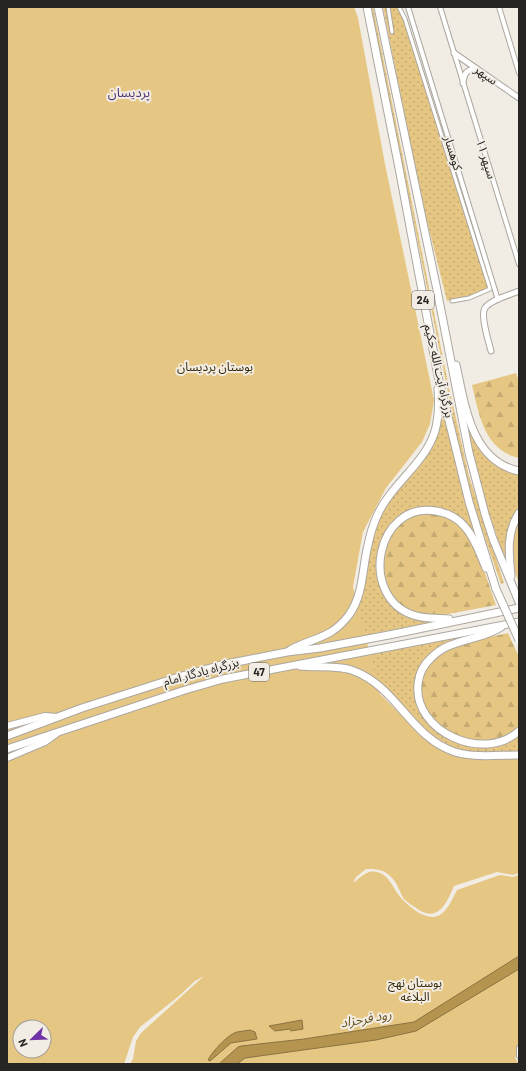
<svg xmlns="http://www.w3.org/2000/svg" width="526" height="1071" font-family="Barlow,'Noto Sans Arabic',sans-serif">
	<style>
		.grass { fill: url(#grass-dots) }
		.forest { fill: url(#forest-firs) }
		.park { fill: #e6c683; fill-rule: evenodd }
		.water { fill: #b4944f; stroke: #8a7342 }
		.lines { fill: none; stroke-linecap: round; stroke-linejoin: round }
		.pedestrian-casing { stroke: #aca79f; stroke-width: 5 }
		.minor-casing { stroke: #aca79f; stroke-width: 6 }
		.tertiary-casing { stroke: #aca79f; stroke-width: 7 }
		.primary-casing { stroke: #aca79f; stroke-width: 8 }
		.trunk-casing { stroke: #aca79f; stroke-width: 9 }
		.pedestrian { stroke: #fff; stroke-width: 3 }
		.minor { stroke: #fff; stroke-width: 4 }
		.tertiary { stroke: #fff; stroke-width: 5 }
		.primary { stroke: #fff; stroke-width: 6 }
		.trunk { stroke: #fff; stroke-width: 7 }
		.trunk-bridge-casing { stroke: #aca79f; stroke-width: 9; stroke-linecap: butt }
		.trunk-bridge { stroke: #fff; stroke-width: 7 }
		.labels { text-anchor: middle; stroke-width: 4; stroke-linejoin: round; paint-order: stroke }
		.shield { fill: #f2ede4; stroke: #64615c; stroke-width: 1 }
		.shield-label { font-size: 11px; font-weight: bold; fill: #272522 }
		.street-label { font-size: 12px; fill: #272522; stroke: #f2ede4 }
		.park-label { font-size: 12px; fill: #372909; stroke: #f2ede4 }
		.neighbourhood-label { font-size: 13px; fill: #523671; stroke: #f2ede4 }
		.water-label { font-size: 13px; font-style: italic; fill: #67501b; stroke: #f2ede4 }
	</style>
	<defs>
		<pattern id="grass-dots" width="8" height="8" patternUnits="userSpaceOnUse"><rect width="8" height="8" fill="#e6c683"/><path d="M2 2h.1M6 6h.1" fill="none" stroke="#c5aa71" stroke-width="1.8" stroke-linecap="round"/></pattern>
		<pattern id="forest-firs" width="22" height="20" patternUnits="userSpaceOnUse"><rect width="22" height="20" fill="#e6c683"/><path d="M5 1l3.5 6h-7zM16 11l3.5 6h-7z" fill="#c5aa71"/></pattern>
	</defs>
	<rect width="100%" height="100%" fill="#f2ede4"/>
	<g class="grass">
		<polygon points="371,7 373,7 448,383 469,476 504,583 501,584 475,510 454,423"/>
		<polygon points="383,7 402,7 455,177 494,288 471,297 447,301 420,193"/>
		<path d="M461,395l17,50c11,17 22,24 41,29v35l-2,2 -10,55 -21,-62 -13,-47z"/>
		<path d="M442,409l23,91 18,55 -44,-46c-9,2 -38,7 -44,12 -29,23 -22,75 8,93 11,6 24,5 36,7l-136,26 59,-52 10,-56 7,-21 6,-11 55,-84z"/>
		<path d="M493,630l-41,11 10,102 57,-9v18c-16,0 -34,3 -50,0 -42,-6 -61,-44 -90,-71l-6,-4 -35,-17z"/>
	</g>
	<g class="forest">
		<path d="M516,373l3,9v76c-35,-8 -40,-44 -47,-73z"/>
		<path d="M421,514c11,0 21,0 30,5 24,14 36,61 45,86l-53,10c-9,0 -20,1 -28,-2 -46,-18 -42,-88 6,-99z"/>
		<path d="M519,519v64c-9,-22 -11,-42 0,-64z"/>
		<path d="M508,633l11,24v70c-35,34 -114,-2 -95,-53 3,-8 11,-18 19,-23 3,-2 8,-3 12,-4 17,-7 35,-10 53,-14z"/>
	</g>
	<path class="park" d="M7,7h347l4,11 27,146 49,236 -4,24 -8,18 -36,46 -23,44 -10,55 27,107 42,42 21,13 76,8v116l-6,2 -16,-3 -43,14c-7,16 -15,36 -35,24 -4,-3 -11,-7 -15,-11 -5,-8 -7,-18 -15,-24 -6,-6 -16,-6 -23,-6l-10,8 -3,6c7,-5 14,-14 24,-11 11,2 15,14 21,22 5,7 11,12 18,17 24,15 31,-1 41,-21l43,-15 13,2 6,-2v174l-4,9 4,6h-389l3,-5 3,-18 5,-8 63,-57 -9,5 -16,15 -39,31 -7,10 -9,27h-117zM20,1027h24v24h-24z"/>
	<g class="water">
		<polygon points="519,956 519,969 416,1031 376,1040 245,1058 237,1064 219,1064 238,1047 241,1046 304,1039 414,1022"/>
		<polygon points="302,1020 303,1029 291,1031 290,1029 275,1031 269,1026"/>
		<path d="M250,1030l5,2 2,7 -26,4 -21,18 -2,-1c4,-8 20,-26 29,-28 4,-1 9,-1 13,-2z"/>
	</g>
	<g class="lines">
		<defs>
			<g id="pedestrian">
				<polyline points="388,7 392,32"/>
				<polyline points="399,7 405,19 490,289 469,298 452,301"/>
			</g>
			<g id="minor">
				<polyline points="408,7 498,300"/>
				<polyline points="440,7 519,264"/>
				<polyline points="499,7 519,73"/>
				<polyline points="519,1048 519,1056"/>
			</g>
			<g id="tertiary">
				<polyline points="454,53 519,98"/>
				<path d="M463,83c1,-10 4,-14 14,-14"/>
				<path d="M491,351c-2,-8 -11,-36 -6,-43 5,-8 25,-13 34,-17"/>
			</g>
			<g id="primary">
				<polyline points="7,726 45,716 57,717"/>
				<polyline points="7,758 45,742 56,734"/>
			</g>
			<g id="trunk">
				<polyline points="367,7 399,168 438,376 469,502 496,589"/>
				<polyline points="378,7 436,285 469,453 485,514 493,539 519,602"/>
				<path d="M456,365c9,40 15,96 63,106"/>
				<path d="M511,576c-2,-22 -5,-43 8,-63"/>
				<path d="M449,619c-12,-1 -25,0 -36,-4 -55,-19 -37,-114 23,-104 11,2 22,7 29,16 10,11 15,27 21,41"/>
				<path d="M501,627c-21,14 -50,11 -69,30 -8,7 -13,16 -14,27 -5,48 66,79 101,47"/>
				<path d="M290,650c24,-13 41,-11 59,-35 15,-21 13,-47 19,-70 2,-10 5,-20 9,-29 14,-32 48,-52 58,-85 4,-14 4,-28 3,-42"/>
				<path d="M300,666c17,2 39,-1 54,5 43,16 57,67 101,81 20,6 43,3 64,3"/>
				<polyline points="7,736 82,708 182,676 221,665 287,652 320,648 394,634 519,608"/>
				<polyline points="7,749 185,690 223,679 519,622"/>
			</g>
		</defs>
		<use href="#pedestrian" class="pedestrian-casing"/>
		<use href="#minor" class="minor-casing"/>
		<use href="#tertiary" class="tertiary-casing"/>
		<use href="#primary" class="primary-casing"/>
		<use href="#trunk" class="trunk-casing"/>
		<use href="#pedestrian" class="pedestrian"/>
		<use href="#minor" class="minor"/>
		<use href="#tertiary" class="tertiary"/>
		<use href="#primary" class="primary"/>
		<use href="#trunk" class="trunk"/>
		<defs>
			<polyline id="trunk-bridge" points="496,589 519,640"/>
		</defs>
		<use href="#trunk-bridge" class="trunk-bridge-casing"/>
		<use href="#trunk-bridge" class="trunk-bridge"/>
	</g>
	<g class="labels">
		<g class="shield">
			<rect x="412" y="291" width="22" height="18" rx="3"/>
			<rect x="249" y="663" width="20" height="18" rx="3"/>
		</g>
		<g class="shield-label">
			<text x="423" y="304">24</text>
			<text x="259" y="676">47</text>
		</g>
		<g class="street-label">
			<text transform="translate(486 75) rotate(35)" y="4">سپهر</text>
			<text transform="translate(453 153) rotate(73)" y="4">کوهسار</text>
			<text transform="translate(486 159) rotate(73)" y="4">سپهر ۱۱</text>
			<text transform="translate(439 371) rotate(77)" y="4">بزرگراه آیت الله حکیم</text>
			<text transform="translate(201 672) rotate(-15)" y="4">بزرگراه یادگار امام</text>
		</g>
		<g class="park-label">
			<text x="215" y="371">بوستان پردیسان</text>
			<text x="415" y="987">بوستان نهج<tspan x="415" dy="14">البلاغه</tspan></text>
		</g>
		<g class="neighbourhood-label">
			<text x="129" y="97">پردیسان</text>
		</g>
		<g class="water-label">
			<text transform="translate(366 1018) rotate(-10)" y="5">رود فرحزاد</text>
		</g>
	</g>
	<rect width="526" height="1071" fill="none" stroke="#272522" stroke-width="16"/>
	<g transform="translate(32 1039) rotate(247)"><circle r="19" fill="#f2ede4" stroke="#a19d96"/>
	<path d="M0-3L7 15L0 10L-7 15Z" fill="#7032a7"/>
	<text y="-6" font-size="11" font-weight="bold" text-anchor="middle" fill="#272522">N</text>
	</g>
</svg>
